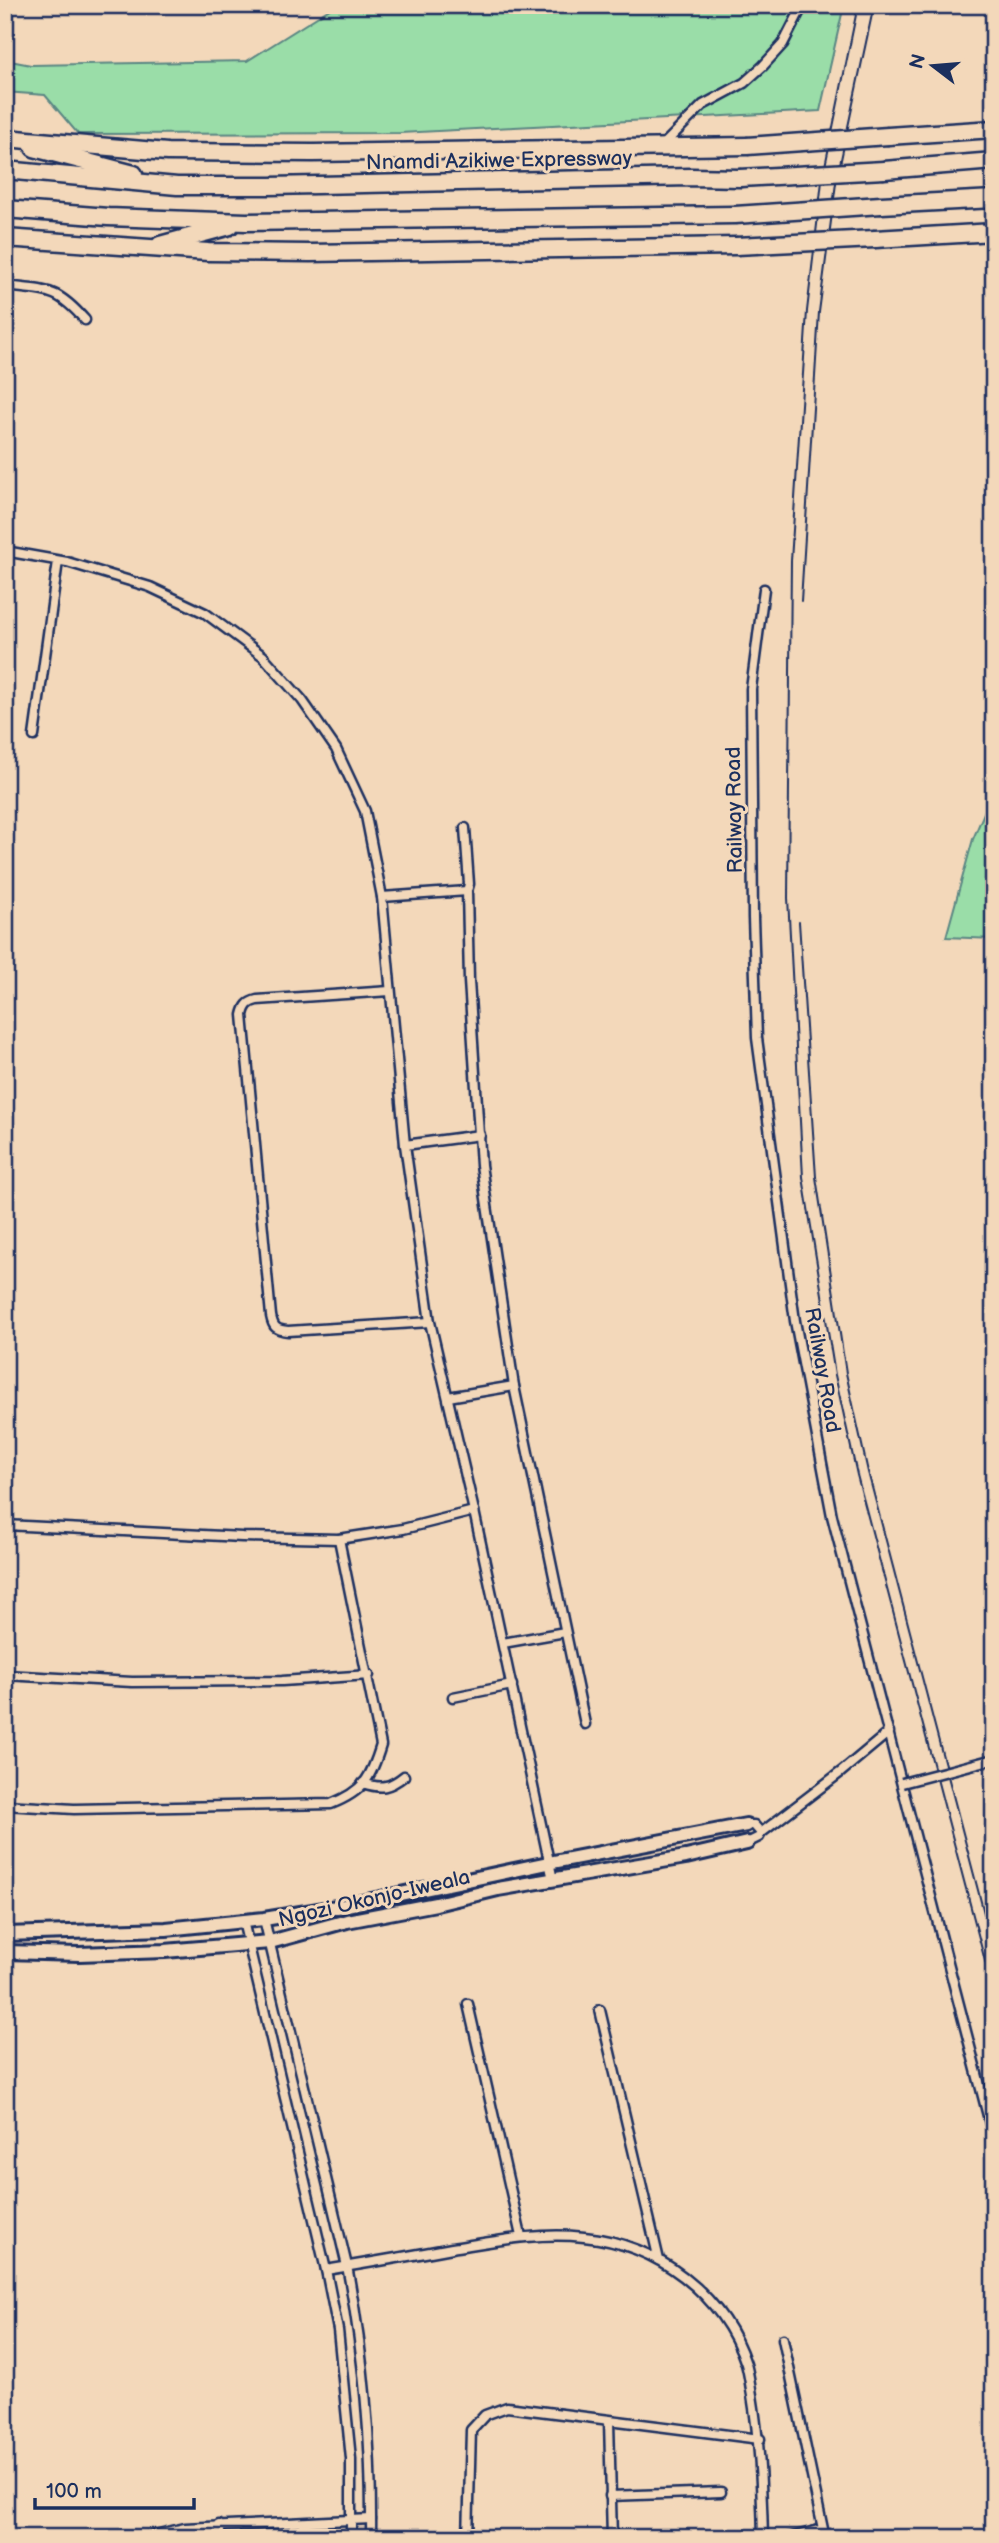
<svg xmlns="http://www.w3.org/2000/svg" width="999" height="2543" font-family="'Balsamiq Sans',sans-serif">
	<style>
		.green { fill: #9adda8; stroke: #5a8683; stroke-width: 2 }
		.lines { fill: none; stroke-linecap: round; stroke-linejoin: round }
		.street-casing { stroke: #1b2f5e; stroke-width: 13 }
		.secondary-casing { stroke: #1b2f5e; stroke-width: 18 }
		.highway-casing { stroke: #1b2f5e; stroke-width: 21 }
		.street { stroke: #f3d8ba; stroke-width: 8 }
		.secondary { stroke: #f3d8ba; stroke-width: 12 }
		.highway { stroke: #f3d8ba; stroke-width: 16 }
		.tram { stroke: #1b2f5e; stroke-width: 2 }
		.street-bridge-casing { stroke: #1b2f5e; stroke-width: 13; stroke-linecap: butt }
		.highway-bridge-casing { stroke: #1b2f5e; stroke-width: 21; stroke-linecap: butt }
		.street-bridge { stroke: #f3d8ba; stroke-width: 8 }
		.highway-bridge { stroke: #f3d8ba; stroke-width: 16 }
		.labels { text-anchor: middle; stroke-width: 6; stroke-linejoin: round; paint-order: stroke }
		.street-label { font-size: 21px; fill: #1b2f5e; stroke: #f3d8ba }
	</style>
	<rect width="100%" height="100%" fill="#f3d8ba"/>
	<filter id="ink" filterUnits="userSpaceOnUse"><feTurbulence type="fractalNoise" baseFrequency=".0143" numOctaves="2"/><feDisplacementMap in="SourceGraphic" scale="14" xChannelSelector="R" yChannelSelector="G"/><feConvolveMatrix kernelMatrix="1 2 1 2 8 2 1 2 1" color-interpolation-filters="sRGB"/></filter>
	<g filter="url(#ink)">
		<g class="green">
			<polygon points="336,5 844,5 820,111 400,133 78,134 45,95 5,92 5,60 31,65 247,61"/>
			<polygon points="994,789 994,939 946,937 973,839"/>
		</g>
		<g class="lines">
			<defs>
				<g id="street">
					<polyline points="662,146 703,105 744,83 763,66 783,44 803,5"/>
					<path d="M5,286c42,5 51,1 80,34"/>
					<polyline points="5,551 67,562 150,587 205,613 263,656 302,700 336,749 365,811 382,897 405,1145 430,1322 474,1511 553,1880"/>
					<polyline points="764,589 751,689 753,918 757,1038 795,1321 832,1516 994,2139"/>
					<polyline points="34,736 58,561"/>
					<polyline points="465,828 469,884 467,891 469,981 481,1165 514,1386 585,1724"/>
					<polyline points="382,897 467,891"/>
					<path d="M390,991l-133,9c-9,2 -12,6 -14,15l28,301c2,11 5,14 17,15l142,-9"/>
					<polyline points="405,1145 480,1135"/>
					<polyline points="448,1397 514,1386"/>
					<polyline points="5,1525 242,1537 339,1539 403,1529 474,1511"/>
					<polyline points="503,1643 565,1632"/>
					<polyline points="5,1675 132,1682 282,1681 369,1675"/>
					<polyline points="453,1697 512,1685"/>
					<path d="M363,1783c18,6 26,5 41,-7"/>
					<path d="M5,1805l69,4 257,-5c33,-13 40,-26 50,-59l-42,-206"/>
					<polyline points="746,1825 754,1825 761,1833 759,1837 747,1843"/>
					<polyline points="761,1833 841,1772 889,1732"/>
					<path d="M264,1919l83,347c17,89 25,181 24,272"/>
					<polyline points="243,1921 326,2270 338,2330 351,2459 351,2538"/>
					<polyline points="468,2004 521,2236"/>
					<polyline points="600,2010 659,2260"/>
					<path d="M326,2270c42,-7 84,-14 126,-22 44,-7 87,-16 132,-11 73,7 139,57 162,127 3,10 4,21 6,31 8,48 10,95 11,143"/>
					<polyline points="783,2339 823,2529 788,2538"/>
					<polyline points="609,2421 612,2538"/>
					<polyline points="610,2496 721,2492"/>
					<polyline points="219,2525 221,2538"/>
					<polyline points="141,2538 185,2528 371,2519"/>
					<polyline points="468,2538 471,2430 485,2415 507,2407 760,2439"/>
				</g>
				<g id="secondary">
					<polyline points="5,1934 166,1929 264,1919 343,1906 548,1863 746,1825"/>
					<polyline points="5,1952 79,1954 165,1951 270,1942 347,1921 436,1904 498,1889 686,1857 747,1843"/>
				</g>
				<g id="highway">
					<polyline points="888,136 994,129"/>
					<polyline points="5,138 167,152 313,153 747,146"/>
					<polyline points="34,148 134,174"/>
					<polyline points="5,170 177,186 270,186 691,177 740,178"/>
					<polyline points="884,170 994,161"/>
					<polyline points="881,205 994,199"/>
					<polyline points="5,209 108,217 246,222 735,215"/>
					<polyline points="5,238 208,252 310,253 736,246"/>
					<polyline points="875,239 994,232"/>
					<polyline points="160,245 230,226"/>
				</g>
			</defs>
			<use href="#street" class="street-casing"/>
			<use href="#secondary" class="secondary-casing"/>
			<use href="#highway" class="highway-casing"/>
			<use href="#street" class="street"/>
			<use href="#secondary" class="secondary"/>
			<use href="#highway" class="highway"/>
			<g class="tram">
				<polyline points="858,5 822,181 807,311 791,561 788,898 803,1177 835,1375 857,1475 994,1995"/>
				<polyline points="801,601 819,312 836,183 874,5"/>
				<polyline points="799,922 816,1177 846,1373 868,1472 994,1951"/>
			</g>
			<defs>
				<polyline id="street-bridge" points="902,1783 990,1760"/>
				<g id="highway-bridge">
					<polyline points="747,146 888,136"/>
					<polyline points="740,178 884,170"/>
					<polyline points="735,215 881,205"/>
					<polyline points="736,246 875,239"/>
				</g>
			</defs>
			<use href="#street-bridge" class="street-bridge-casing"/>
			<use href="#highway-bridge" class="highway-bridge-casing"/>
			<use href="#street-bridge" class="street-bridge"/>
			<use href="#highway-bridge" class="highway-bridge"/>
		</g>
	</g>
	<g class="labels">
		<g class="street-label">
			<text transform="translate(499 160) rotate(-1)" y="7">Nnamdi Azikiwe Expressway</text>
			<text transform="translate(734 810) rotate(-91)" y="7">Railway Road</text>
			<text transform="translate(823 1370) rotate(80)" y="7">Railway Road</text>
			<text transform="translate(374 1898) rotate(-13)" y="7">Ngozi Okonjo-Iweala</text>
		</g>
	</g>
	<rect width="999" height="2543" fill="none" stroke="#f3d8ba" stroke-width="28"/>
	<rect x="14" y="14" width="971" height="2515" fill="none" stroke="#1b2f5e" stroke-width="2.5" filter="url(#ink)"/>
	<g transform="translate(933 66) rotate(286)" stroke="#f3d8ba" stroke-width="5" paint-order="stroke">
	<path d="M0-5L12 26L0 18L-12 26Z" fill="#1b2f5e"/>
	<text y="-10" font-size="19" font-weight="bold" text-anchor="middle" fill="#1b2f5e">N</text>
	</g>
	<path d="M35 2498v10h159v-10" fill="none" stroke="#1b2f5e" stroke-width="3.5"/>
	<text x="46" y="2498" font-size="21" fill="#1b2f5e" stroke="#f3d8ba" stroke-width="5" paint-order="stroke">100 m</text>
</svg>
